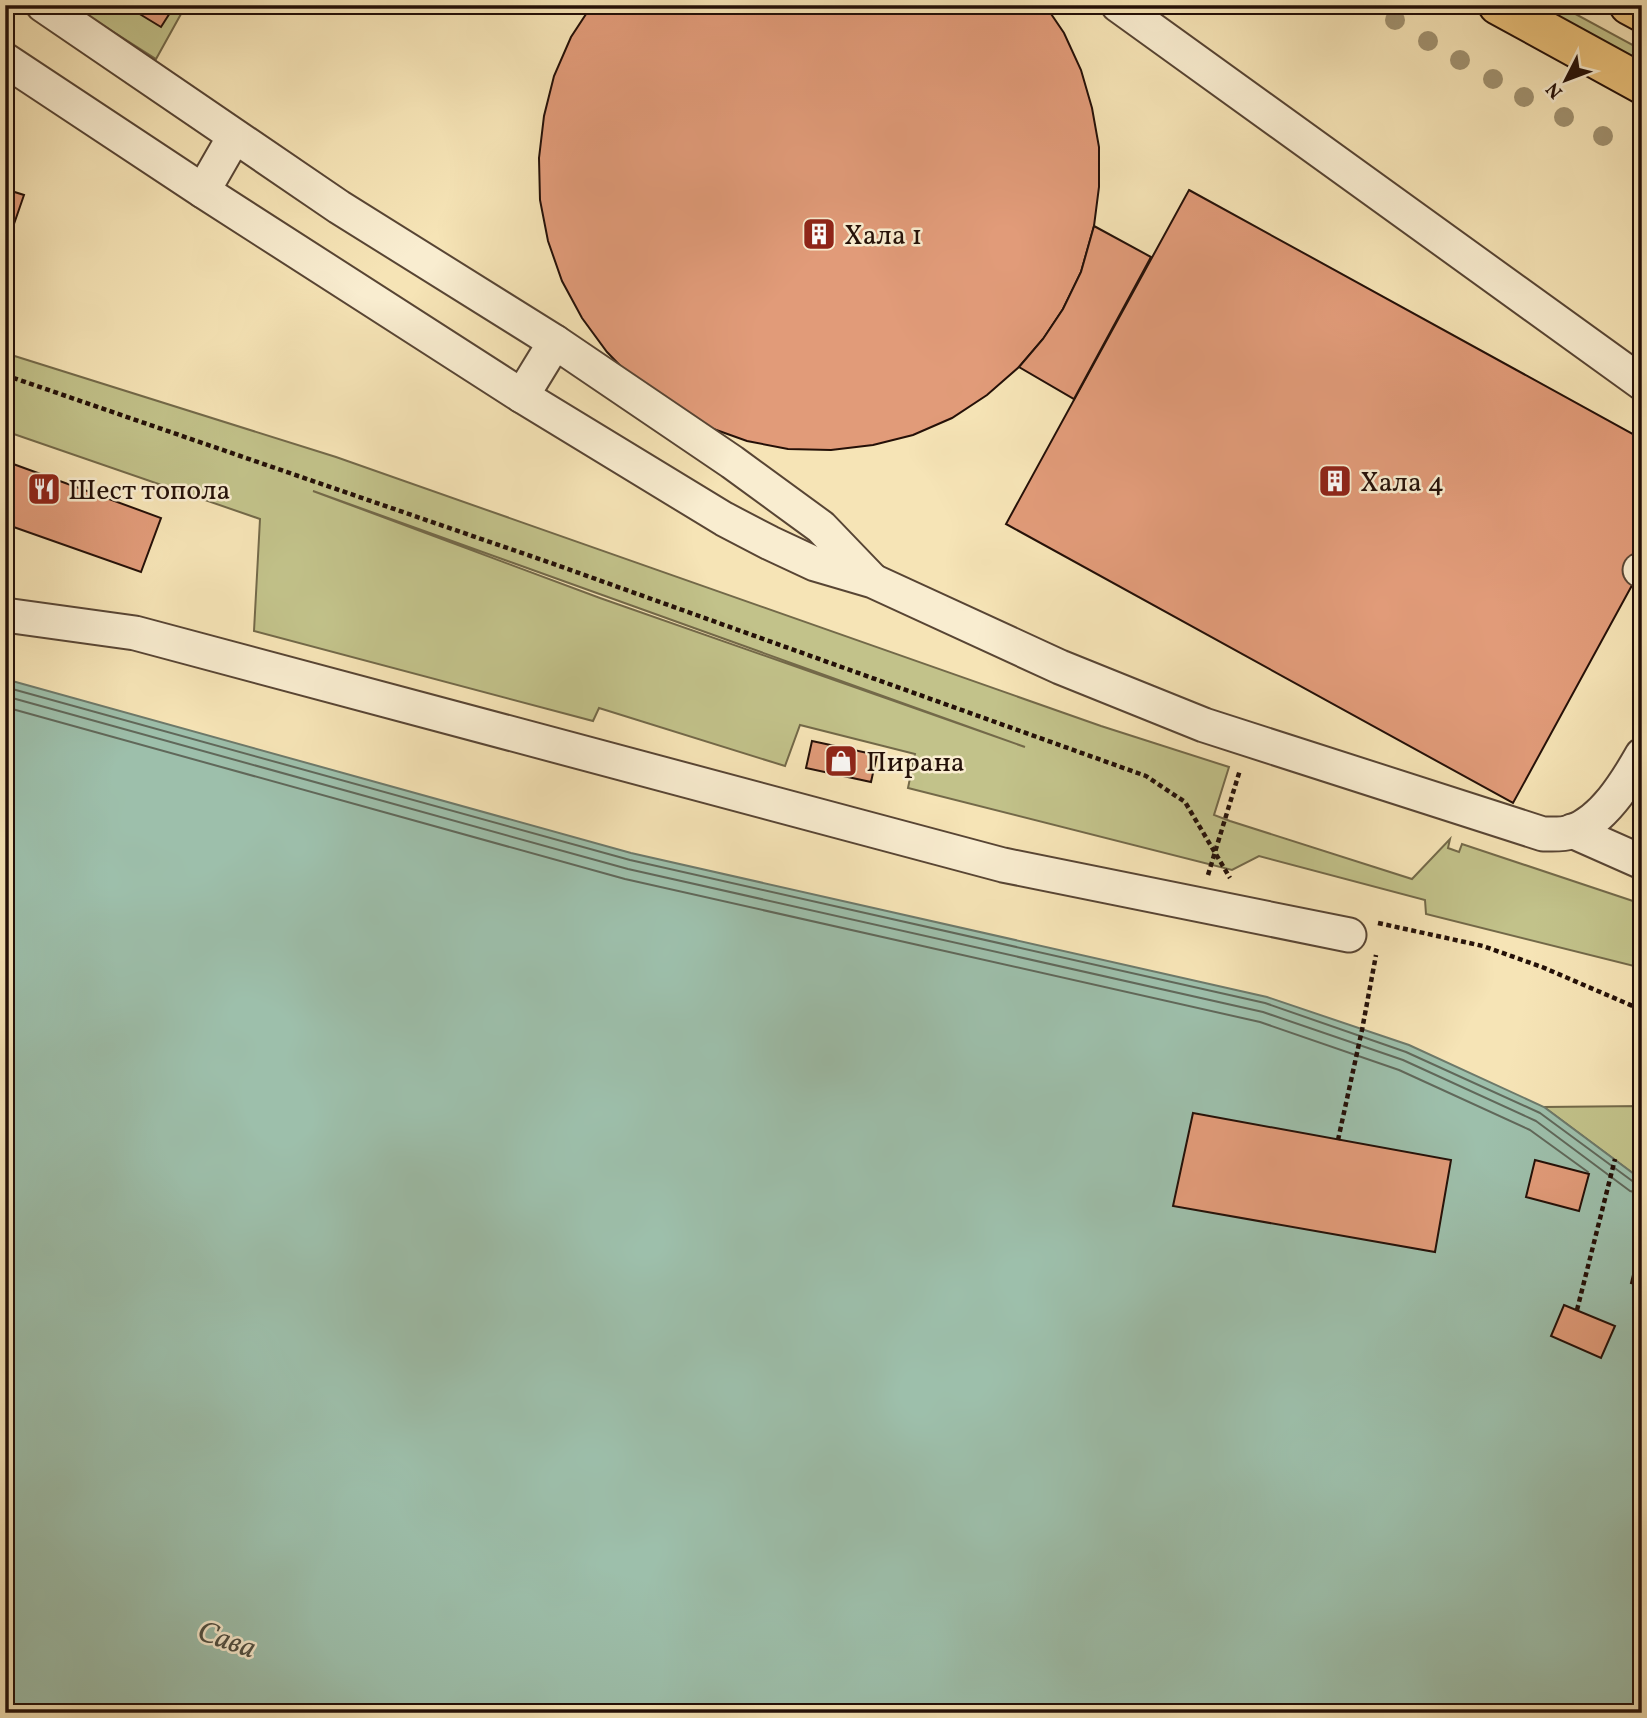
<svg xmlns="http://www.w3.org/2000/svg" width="1647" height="1718" font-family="Vollkorn,serif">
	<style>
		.green { fill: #c2c28a; stroke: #736949; stroke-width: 2; fill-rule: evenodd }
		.water { fill: #9dbfab; stroke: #6d796a; stroke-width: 2 }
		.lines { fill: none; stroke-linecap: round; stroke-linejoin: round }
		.shore { stroke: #60685a; stroke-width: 2 }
		.building { fill: #e19b79; stroke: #241008; stroke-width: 2 }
		.minor-casing { stroke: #584534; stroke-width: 37 }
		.major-casing { stroke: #241008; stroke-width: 42 }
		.path { stroke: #241008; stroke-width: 4.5; stroke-dasharray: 5 3.5; stroke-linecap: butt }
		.minor { stroke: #f9edd0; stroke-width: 33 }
		.major { stroke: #ebc27b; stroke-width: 38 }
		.tree { fill: #a19270 }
		.labels { text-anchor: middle; stroke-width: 5; stroke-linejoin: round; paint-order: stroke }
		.poi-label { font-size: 28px; fill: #241008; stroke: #f9edd0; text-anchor: start }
		.water-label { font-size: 30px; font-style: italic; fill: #4e4d41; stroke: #f9edd0 }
	</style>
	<rect width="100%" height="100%" fill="#f6e4b6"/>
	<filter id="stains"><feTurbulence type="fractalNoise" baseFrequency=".00286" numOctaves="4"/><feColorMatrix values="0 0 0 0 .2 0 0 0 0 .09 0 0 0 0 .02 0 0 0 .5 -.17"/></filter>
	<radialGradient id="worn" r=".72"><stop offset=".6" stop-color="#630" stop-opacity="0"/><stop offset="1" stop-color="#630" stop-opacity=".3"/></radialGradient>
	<g class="green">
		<polygon points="71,5 186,5 156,59"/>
		<polygon points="1534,5 1559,5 1642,50 1642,67"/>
		<path d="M5,353l331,104 765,269 128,41 -15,48 16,6 182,58 38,-40 -2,9 11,4 3,-8 180,60v64l-216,-54 -1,-14 -166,-44 -27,14 -324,-82 7,-34 -115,-29 -15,41 -186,-58 -6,13 -339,-90 6,-112 -255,-88zM313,491l712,256 -425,-149z"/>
		<polygon points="1642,1106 1642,1180 1544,1107"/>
	</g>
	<polygon class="water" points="5,679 631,853 1267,997 1409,1045 1544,1107 1642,1180 1642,1713 5,1713"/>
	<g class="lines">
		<g class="shore">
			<polyline points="5,687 630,860 1265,1003 1406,1052 1540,1113 1635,1183 1642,1185"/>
			<polyline points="5,696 628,869 1263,1012 1403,1060 1536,1121 1630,1191 1642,1194"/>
			<polyline points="5,707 625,879 1260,1022 1399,1070 1530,1130 1588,1172"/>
		</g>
	</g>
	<g class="building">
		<polygon points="136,5 175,5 161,27 133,10"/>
		<polygon points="592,5 1045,5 1064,33 1081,70 1092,108 1099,147 1099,187 1094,226 1081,272 1063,309 1043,339 1019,367 987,395 952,418 913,435 873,445 831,450 788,449 747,441 708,427 636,382 607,352 582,318 562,281 548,241 540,200 539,158 544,116 554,76 571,37"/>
		<polygon points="5,189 24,195 5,250"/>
		<polygon points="1189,190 1642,439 1642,567 1513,803 1006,524"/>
		<polygon points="1094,226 1151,257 1074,399 1019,367 1043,339 1063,309 1081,272"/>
		<polygon points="5,461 161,518 141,572 5,524"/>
		<polygon points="812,741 877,755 871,782 806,768"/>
		<polygon points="1193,1113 1451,1160 1435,1252 1173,1206"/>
		<polygon points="1535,1160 1589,1174 1579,1211 1526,1197"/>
		<polygon points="1640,1246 1642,1247 1642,1286 1631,1283"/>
		<polygon points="1564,1305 1615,1326 1601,1358 1551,1336"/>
	</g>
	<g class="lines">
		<defs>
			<g id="minor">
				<polyline points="43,5 339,207 555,342 732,462 821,527 871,579"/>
				<polyline points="1118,5 1642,383"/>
				<path d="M5,60l198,131 319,205 202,123 46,24 45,21 58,17 187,86 144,58 339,109c9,0 19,1 28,-2 32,-11 55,-49 71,-77"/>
				<polyline points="203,191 234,137"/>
				<polyline points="522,396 555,342"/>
				<polyline points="1640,570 1642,570"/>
				<polyline points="5,615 135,633 1003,865 1349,935"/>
				<polyline points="1572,831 1642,862"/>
			</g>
			<g id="major">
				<polyline points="1498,5 1642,84"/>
				<polyline points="1629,5 1642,12"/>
			</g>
		</defs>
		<use href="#minor" class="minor-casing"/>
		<use href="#major" class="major-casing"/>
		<g class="path">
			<polyline points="5,375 551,563 1146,776 1185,802 1230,878"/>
			<polyline points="1208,875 1240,770"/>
			<polyline points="1378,923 1483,946 1542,967 1642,1010"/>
			<polyline points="1338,1140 1362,1030 1376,955"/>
			<polyline points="1577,1310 1615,1159"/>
		</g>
		<use href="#minor" class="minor"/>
		<use href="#major" class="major"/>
	</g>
	<g class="tree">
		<circle cx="1395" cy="20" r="10"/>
		<circle cx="1428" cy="41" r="10"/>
		<circle cx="1460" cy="60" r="10"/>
		<circle cx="1493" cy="79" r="10"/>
		<circle cx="1524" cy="97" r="10"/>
		<circle cx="1564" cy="117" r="10"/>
		<circle cx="1603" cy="136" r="10"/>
	</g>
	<defs>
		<symbol id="building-square" viewBox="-11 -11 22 22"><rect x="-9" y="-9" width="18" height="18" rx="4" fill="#8f2418" stroke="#f9edd0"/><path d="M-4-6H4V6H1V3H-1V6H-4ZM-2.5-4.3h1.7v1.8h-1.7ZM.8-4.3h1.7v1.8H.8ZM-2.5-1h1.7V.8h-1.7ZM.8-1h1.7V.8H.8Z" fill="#fff"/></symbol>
		<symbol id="restaurant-square" viewBox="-11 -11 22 22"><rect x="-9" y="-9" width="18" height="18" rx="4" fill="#8f2418" stroke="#f9edd0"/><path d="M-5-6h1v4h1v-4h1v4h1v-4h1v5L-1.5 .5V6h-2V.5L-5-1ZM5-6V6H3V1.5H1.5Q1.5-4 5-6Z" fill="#fff"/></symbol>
		<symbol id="shop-square" viewBox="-11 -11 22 22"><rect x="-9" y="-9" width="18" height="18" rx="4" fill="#8f2418" stroke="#f9edd0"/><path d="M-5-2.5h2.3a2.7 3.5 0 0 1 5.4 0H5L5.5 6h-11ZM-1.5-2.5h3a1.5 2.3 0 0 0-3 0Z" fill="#fff"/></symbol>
	</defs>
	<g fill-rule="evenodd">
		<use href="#building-square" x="800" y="215" width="38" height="38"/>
		<use href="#building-square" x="1316" y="462" width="38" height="38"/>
		<use href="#restaurant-square" x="25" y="470" width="38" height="38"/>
		<use href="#shop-square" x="822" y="742" width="38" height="38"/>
	</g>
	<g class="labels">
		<g class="poi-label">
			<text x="844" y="244">Хала 1</text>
			<text x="1360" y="491">Хала 4</text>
			<text x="68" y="499">Шест топола</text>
			<text x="866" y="771">Пирана</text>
		</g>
		<g class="water-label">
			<text transform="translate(227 1639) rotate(19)" y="10">Сава</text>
		</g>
	</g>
	<rect width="1647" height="1718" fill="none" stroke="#f6e4b6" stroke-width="28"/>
	<rect x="7" y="7" width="1633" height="1704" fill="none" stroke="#241008" stroke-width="3.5"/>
	<rect x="14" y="14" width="1619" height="1690" fill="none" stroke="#241008" stroke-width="2"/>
	<g transform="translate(1566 80) rotate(228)" stroke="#f9edd0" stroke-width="5" paint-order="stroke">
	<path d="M0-5L12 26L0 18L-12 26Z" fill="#241008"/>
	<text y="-10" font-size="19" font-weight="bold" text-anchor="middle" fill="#241008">N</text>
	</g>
	<rect width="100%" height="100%" filter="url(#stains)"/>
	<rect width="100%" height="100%" fill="url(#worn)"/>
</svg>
